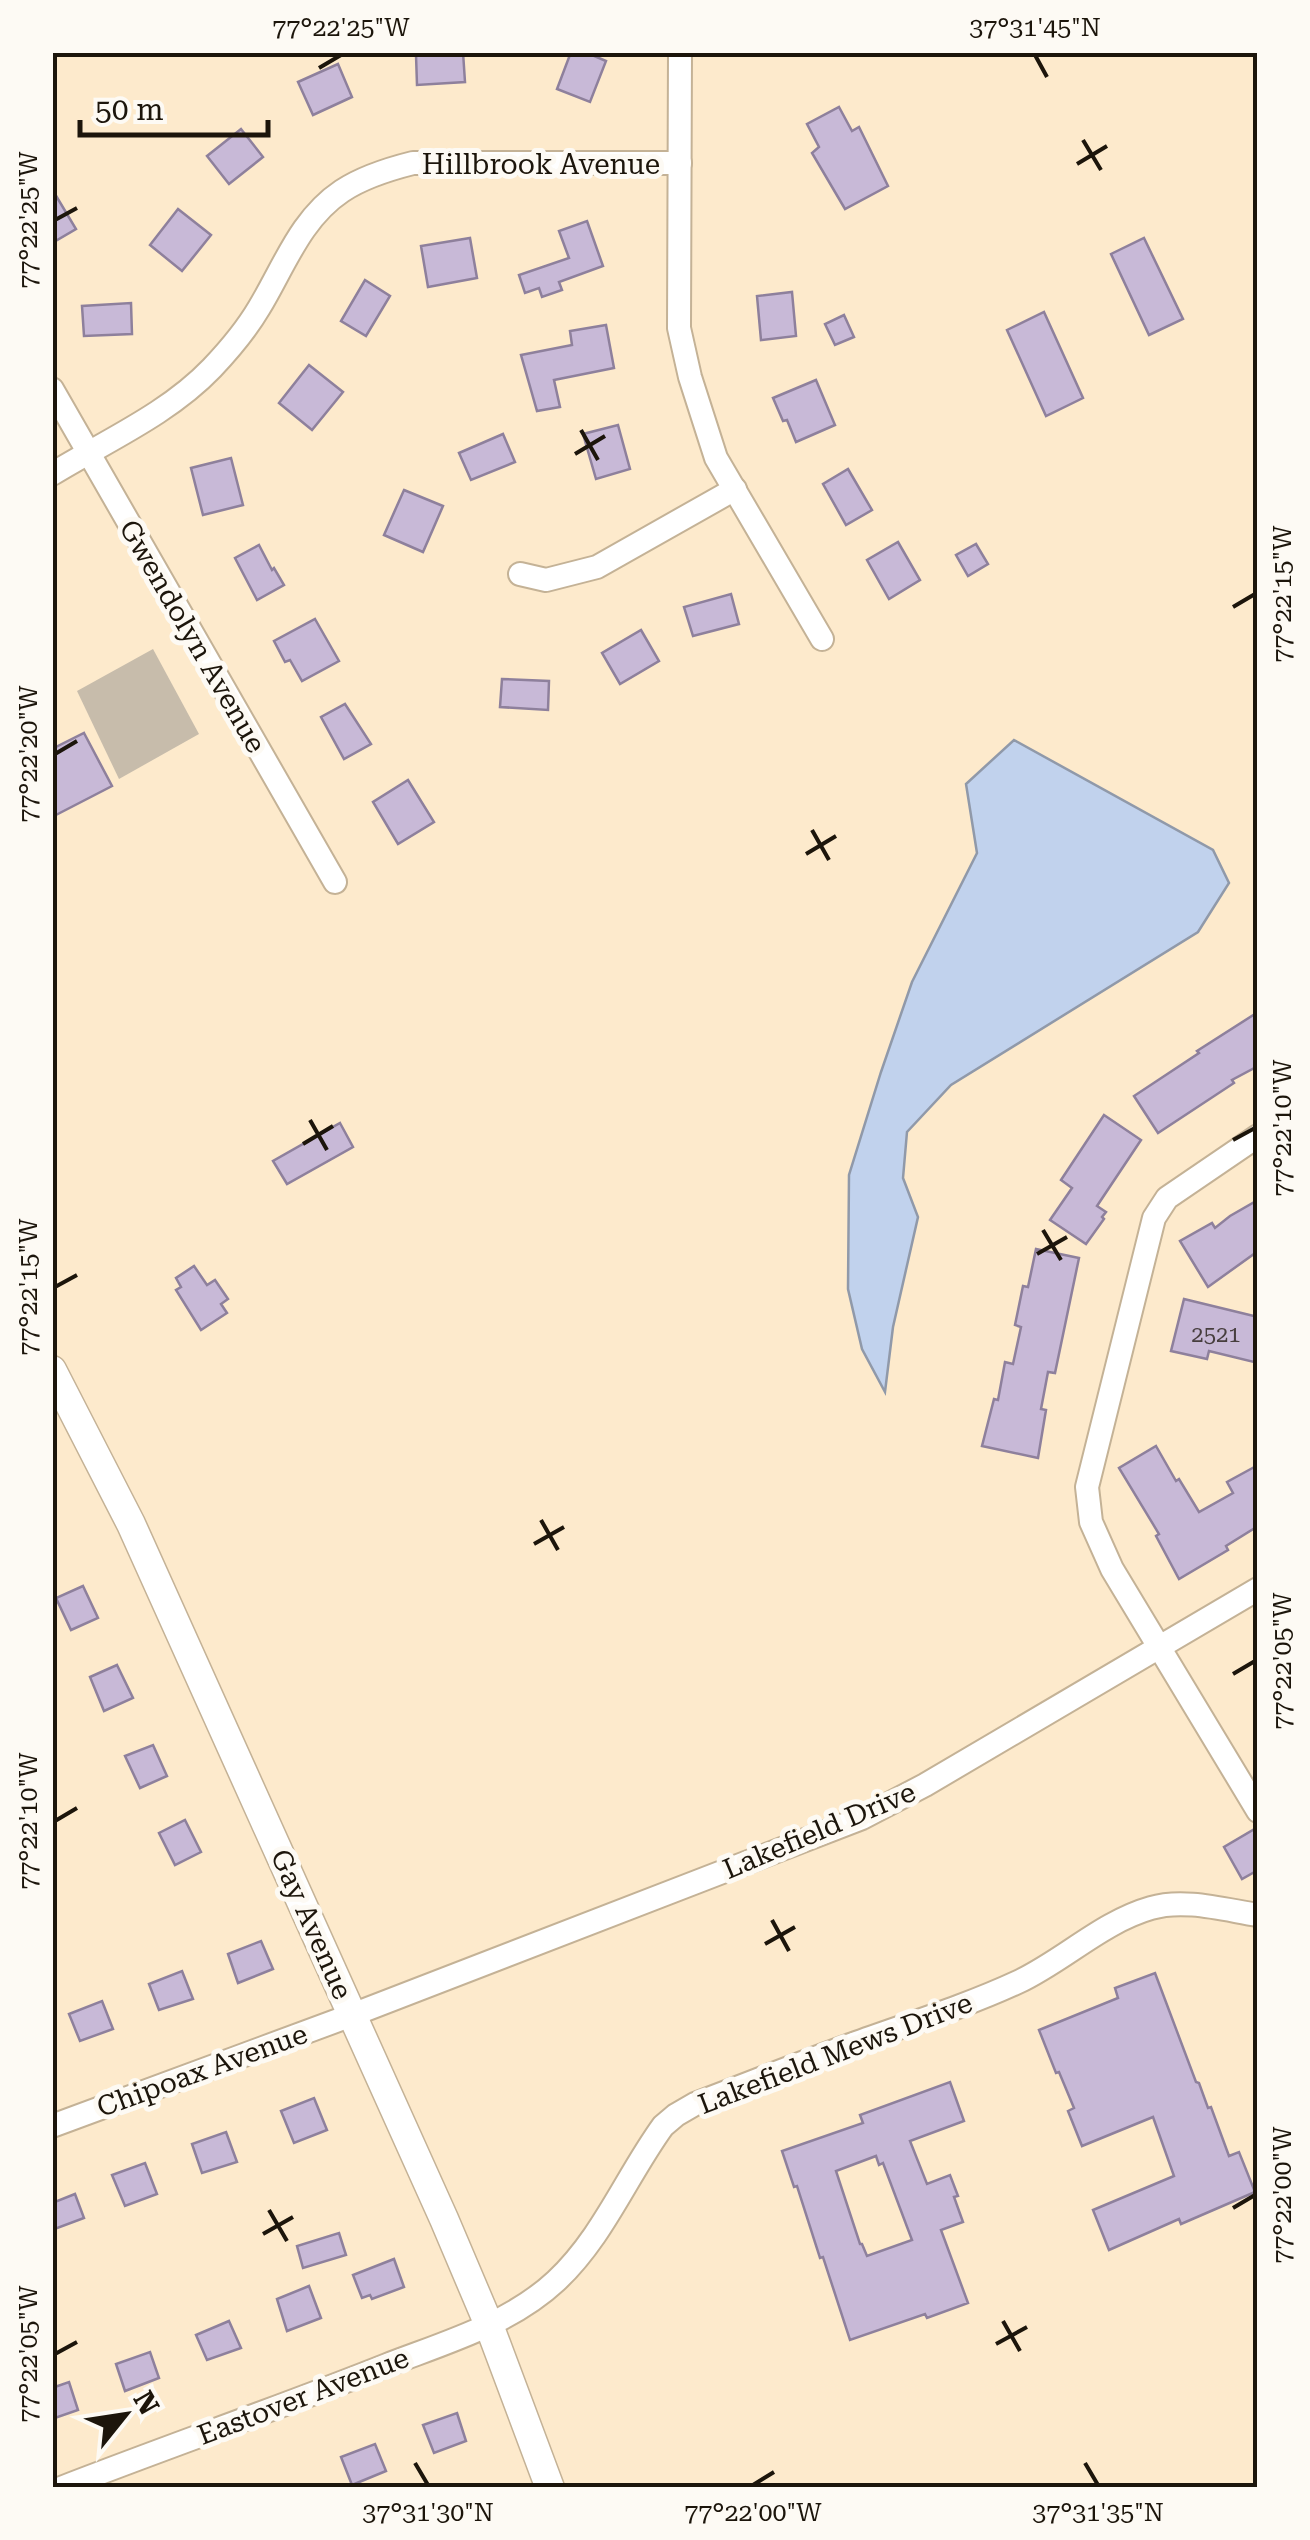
<svg xmlns="http://www.w3.org/2000/svg" width="1310" height="2540" font-family="'Roboto Serif',serif">
	<style>
		.green { fill: #c7bcab }
		.water { fill: #c1d2ed; stroke: #9099a9; stroke-width: 2.5 }
		.building { fill: #c8b9d7; stroke: #8e809c; stroke-width: 2.5; fill-rule: evenodd }
		.lines { fill: none; stroke-linecap: round; stroke-linejoin: round }
		.minor-casing { stroke: #c4b296; stroke-width: 26 }
		.tertiary-casing { stroke: #c4b296; stroke-width: 31 }
		.minor { stroke: #fff; stroke-width: 22 }
		.tertiary { stroke: #fff; stroke-width: 28 }
		.ticks { fill: none; stroke: #1c150b; stroke-width: 4 }
		.labels { text-anchor: middle; stroke-width: 10; stroke-linejoin: round; paint-order: stroke }
		.number-label { font-size: 22px; fill: #473e3e }
		.street-label { font-size: 28px; fill: #1c150b; stroke: #fdfaf4 }
		.neatline { fill: none; stroke: #1c150b; stroke-width: 4 }
		.ticks-label { font-size: 25px; text-anchor: middle; fill: #1c150b }
	</style>
	<rect width="100%" height="100%" fill="#fdeacc"/>
	<polygon class="green" points="153,649 199,734 119,779 77,691"/>
	<polygon class="water" points="1014,740 1213,850 1229,883 1198,932 951,1085 907,1132 903,1178 918,1217 893,1327 885,1392 862,1349 848,1289 849,1175 881,1072 912,982 977,853 966,784"/>
	<g class="building">
		<polygon points="450,52 463,52 465,82 417,85 416,55"/>
		<polygon points="571,52 585,52 606,61 590,102 557,89"/>
		<polygon points="338,64 352,97 313,115 298,82"/>
		<polygon points="839,107 852,131 859,127 888,186 845,209 812,153 819,147 807,124"/>
		<polygon points="241,129 263,157 229,184 207,156"/>
		<polygon points="52,189 76,229 52,243"/>
		<polygon points="178,209 211,235 182,271 150,245"/>
		<polygon points="587,221 603,266 559,282 562,290 542,297 539,288 525,293 519,275 569,258 559,231"/>
		<polygon points="470,238 477,278 428,287 421,246"/>
		<polygon points="1144,238 1183,319 1149,335 1111,254"/>
		<polygon points="365,280 390,296 366,336 341,321"/>
		<polygon points="792,292 796,336 761,340 757,296"/>
		<polygon points="131,303 132,334 84,336 82,306"/>
		<polygon points="1044,312 1083,398 1046,416 1007,330"/>
		<polygon points="844,315 854,337 835,345 825,324"/>
		<polygon points="606,325 614,368 554,380 560,407 537,411 521,355 572,345 570,331"/>
		<polygon points="309,365 343,392 312,430 279,403"/>
		<polygon points="816,380 835,425 796,442 787,420 783,421 773,398"/>
		<polygon points="618,425 630,469 596,479 583,434"/>
		<polygon points="503,434 515,462 471,480 459,453"/>
		<polygon points="231,458 243,505 203,515 191,468"/>
		<polygon points="848,469 872,510 846,525 823,484"/>
		<polygon points="404,490 443,506 423,552 384,535"/>
		<polygon points="898,542 920,580 889,599 867,560"/>
		<polygon points="976,544 988,564 968,576 956,555"/>
		<polygon points="259,545 272,570 274,568 284,585 257,600 235,558"/>
		<polygon points="731,594 739,624 693,636 684,607"/>
		<polygon points="315,619 339,661 302,681 290,660 285,662 274,641"/>
		<polygon points="641,630 659,661 620,684 602,653"/>
		<polygon points="502,679 549,681 548,710 500,707"/>
		<polygon points="345,704 371,744 344,759 321,717"/>
		<polygon points="84,733 112,786 52,817 52,749"/>
		<polygon points="408,780 434,822 398,844 373,802"/>
		<polygon points="1258,1012 1258,1066 1232,1080 1234,1083 1158,1133 1134,1096 1199,1053 1197,1051"/>
		<polygon points="1104,1115 1141,1140 1097,1206 1106,1212 1102,1217 1104,1219 1086,1244 1050,1220 1072,1188 1061,1180"/>
		<polygon points="340,1123 353,1147 287,1184 273,1161"/>
		<polygon points="1258,1200 1258,1251 1208,1287 1180,1241 1212,1223 1215,1228 1230,1216"/>
		<polygon points="1036,1249 1079,1258 1055,1373 1048,1372 1041,1409 1046,1410 1038,1458 982,1446 994,1399 998,1400 1005,1362 1013,1364 1021,1327 1015,1325 1023,1286 1028,1287"/>
		<polygon points="194,1266 207,1285 215,1280 228,1299 221,1304 227,1313 201,1330 176,1290 181,1287 176,1278"/>
		<polygon points="1184,1299 1258,1317 1258,1363 1209,1351 1207,1359 1171,1351"/>
		<polygon points="1156,1446 1176,1481 1179,1479 1199,1512 1233,1493 1227,1482 1258,1465 1258,1526 1226,1546 1228,1550 1179,1579 1156,1536 1159,1534 1119,1468"/>
		<polygon points="83,1586 98,1618 71,1630 56,1598"/>
		<polygon points="117,1665 133,1698 104,1711 90,1677"/>
		<polygon points="153,1745 167,1776 140,1788 125,1756"/>
		<polygon points="185,1820 201,1852 175,1865 159,1833"/>
		<polygon points="1258,1827 1258,1870 1242,1879 1224,1847"/>
		<polygon points="261,1941 273,1969 238,1983 228,1954"/>
		<polygon points="182,1971 193,1999 159,2010 149,1984"/>
		<polygon points="1155,1973 1196,2082 1199,2083 1208,2108 1211,2107 1229,2156 1239,2152 1255,2192 1181,2224 1179,2219 1109,2250 1093,2210 1174,2176 1153,2117 1082,2146 1068,2111 1074,2108 1059,2072 1056,2073 1039,2030 1118,1998 1115,1988"/>
		<polygon points="102,2001 113,2029 80,2041 69,2014"/>
		<path d="M950,2082l14,39 -54,20 17,43 23,-9 8,21 -4,1 9,25 -22,8 27,73 -41,15 -2,-4 -75,26 -27,-83 -3,1 -23,-72 -3,1 -12,-36 81,-28 -3,-8zM876,2156l3,9 4,-2 29,77 -45,16 -5,-12h-2l-24,-73z"/>
		<polygon points="314,2098 327,2130 294,2143 281,2111"/>
		<polygon points="226,2132 237,2162 202,2173 192,2144"/>
		<polygon points="145,2163 157,2194 125,2206 112,2175"/>
		<polygon points="75,2194 84,2218 52,2230 52,2203"/>
		<polygon points="339,2233 346,2255 303,2268 297,2246"/>
		<polygon points="394,2259 404,2287 372,2299 370,2295 362,2298 353,2275"/>
		<polygon points="309,2286 321,2318 287,2331 277,2299"/>
		<polygon points="229,2321 241,2348 207,2360 196,2335"/>
		<polygon points="150,2352 159,2378 125,2391 116,2364"/>
		<polygon points="69,2382 78,2410 52,2419 52,2388"/>
		<polygon points="457,2413 466,2441 434,2453 423,2425"/>
		<polygon points="375,2444 386,2471 352,2485 341,2457"/>
	</g>
	<g class="lines">
		<defs>
			<g id="minor">
				<polyline points="680,52 679,328 690,377 716,458 822,639"/>
				<polyline points="52,389 335,882"/>
				<path d="M52,474c54,-33 116,-60 160,-106 17,-18 34,-38 47,-60 25,-41 41,-89 83,-117 21,-14 47,-22 71,-28h267"/>
				<polyline points="520,574 546,580 597,567 735,489"/>
				<polyline points="1258,1136 1167,1198 1154,1218 1087,1487 1091,1522 1112,1569 1258,1811"/>
				<polyline points="52,2126 352,2015 862,1818 925,1785 1258,1589"/>
				<path d="M61,2488c108,-42 218,-80 326,-123 57,-22 123,-41 169,-84 47,-44 70,-104 107,-155l13,-11 19,-11c53,-20 105,-41 158,-60 55,-20 111,-37 165,-62 45,-21 84,-60 133,-74 33,-10 74,2 107,7"/>
			</g>
			<polyline id="tertiary" points="52,1370 131,1524 444,2219 489,2325 550,2488"/>
		</defs>
		<use href="#minor" class="minor-casing"/>
		<use href="#tertiary" class="tertiary-casing"/>
		<use href="#minor" class="minor"/>
		<use href="#tertiary" class="tertiary"/>
	</g>
	<path class="ticks" d="M1035,55l12,22M319,68l22,-13M1083,140l18,30M1077,164l30,-18M55,220l22,-12M581,430l17,30M575,454l30,-18M1233,607l22,-13M55,754l22,-13M812,830l17,30M806,854l30,-18M310,1120l17,30M1233,1140l22,-12M303,1144l30,-18M1043,1230l18,30M1037,1254l30,-17M55,1287l22,-12M541,1520l17,30M534,1544l30,-17M1233,1674l22,-13M55,1821l22,-13M772,1920l17,31M765,1944l30,-17M1233,2208l22,-13M269,2210l18,31M263,2234l30,-17M1003,2321l17,30M996,2344l31,-17M55,2354l22,-12M415,2463l13,22M1085,2463l13,22M753,2485l21,-13"/>
	<g class="labels">
		<g class="number-label">
			<text x="1216" y="1342">2521</text>
		</g>
		<g class="street-label">
			<text x="541" y="174">Hillbrook Avenue</text>
			<text transform="translate(193 636) rotate(60)" y="10">Gwendolyn Avenue</text>
			<text transform="translate(819 1830) rotate(-23)" y="10">Lakefield Drive</text>
			<text transform="translate(312 1924) rotate(66)" y="10">Gay Avenue</text>
			<text transform="translate(835 2053) rotate(-21)" y="10">Lakefield Mews Drive</text>
			<text transform="translate(202 2070) rotate(-20)" y="10">Chipoax Avenue</text>
			<text transform="translate(303 2396) rotate(-21)" y="10">Eastover Avenue</text>
		</g>
	</g>
	<rect width="1310" height="2540" fill="none" stroke="#fdfaf4" stroke-width="110"/>
	<g transform="translate(125 2415) rotate(60)" stroke="#fdfaf4" stroke-width="8" paint-order="stroke">
	<path d="M0-8L18 38L0 25L-18 38Z" fill="#1c150b"/>
	<text y="-15" font-size="28" font-weight="bold" text-anchor="middle" fill="#1c150b">N</text>
	</g>
	<path d="M80 120v15h188v-15" fill="none" stroke="#1c150b" stroke-width="5"/>
	<text x="95" y="120" font-size="30" fill="#1c150b" stroke="#fdfaf4" stroke-width="8" paint-order="stroke">50 m</text>
	<rect x="55" y="55" width="1200" height="2430" class="neatline"/>
	<g class="ticks-label">
		<text x="341" y="36">77°22'25"W</text>
		<text x="1035" y="36">37°31'45"N</text>
		<text transform="translate(28 220) rotate(-90)" y="9">77°22'25"W</text>
		<text transform="translate(1282 594) rotate(-90)" y="9">77°22'15"W</text>
		<text transform="translate(28 754) rotate(-90)" y="9">77°22'20"W</text>
		<text transform="translate(1282 1128) rotate(-90)" y="9">77°22'10"W</text>
		<text transform="translate(28 1287) rotate(-90)" y="9">77°22'15"W</text>
		<text transform="translate(1282 1661) rotate(-90)" y="9">77°22'05"W</text>
		<text transform="translate(28 1821) rotate(-90)" y="9">77°22'10"W</text>
		<text transform="translate(1282 2195) rotate(-90)" y="9">77°22'00"W</text>
		<text transform="translate(28 2354) rotate(-90)" y="9">77°22'05"W</text>
		<text x="428" y="2521">37°31'30"N</text>
		<text x="753" y="2521">77°22'00"W</text>
		<text x="1098" y="2521">37°31'35"N</text>
	</g>
</svg>
